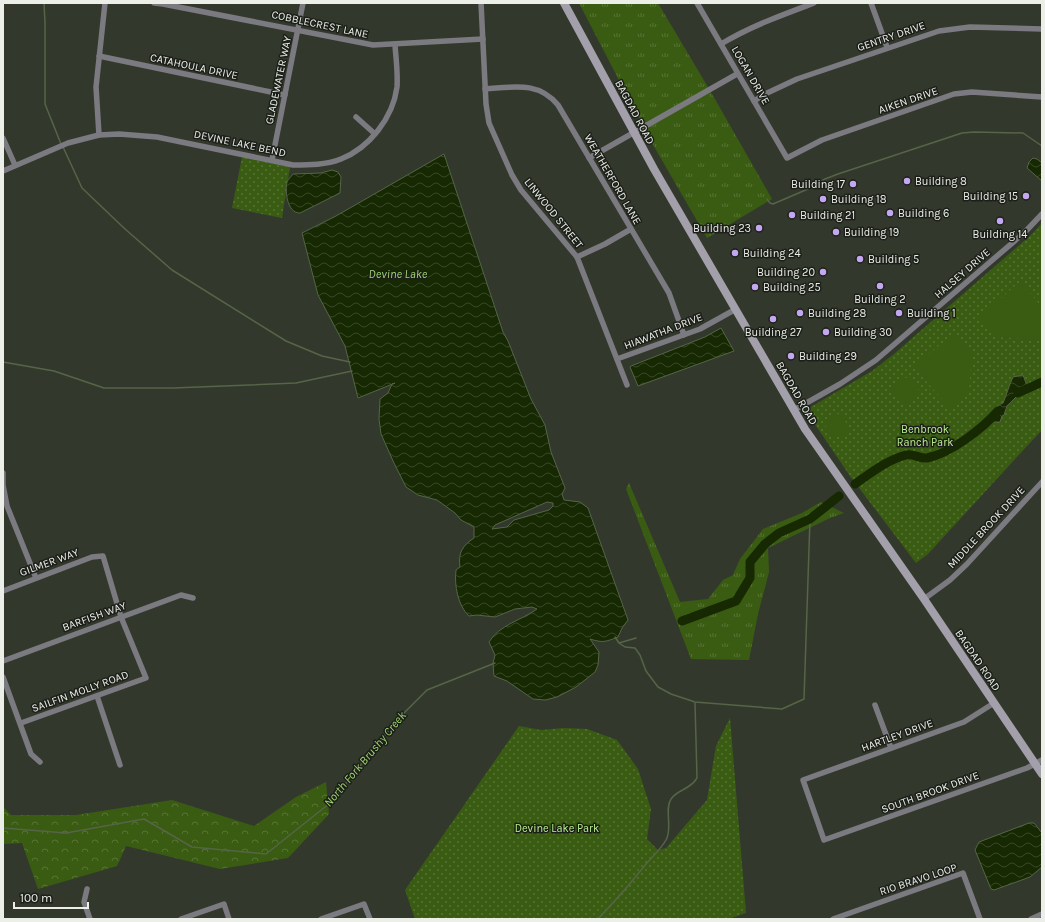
<svg xmlns="http://www.w3.org/2000/svg" width="1045" height="922" font-family="Karla,sans-serif">
	<style>
		.grass { fill: url(#grass-tufts) }
		.forest { fill: url(#forest-crowns) }
		.park { fill: url(#park-dots) }
		.pitch { fill: #3a5c12 }
		.water { fill: url(#water-waves); stroke: #566447; fill-rule: evenodd }
		.lines { fill: none; stroke-linecap: round; stroke-linejoin: round }
		.stream { stroke: #566447; stroke-width: 1.5 }
		.river { stroke: #162902; stroke-width: 9 }
		.street { stroke: #7c7a81; stroke-width: 5.5 }
		.secondary { stroke: #a4a0ab; stroke-width: 8 }
		.poi-dot { fill: #c4a7f1; stroke: #1c1f19; stroke-width: 1.5 }
		.labels { text-anchor: middle; stroke-width: 3; stroke-linejoin: round; paint-order: stroke }
		.street-label { font-size: 11px; fill: #ebefe7; stroke: #1c1f19 }
		.poi-label { font-size: 11px; fill: #ebefe7; stroke: #1c1f19; text-anchor: start }
		.park-label { font-size: 11px; fill: #bcf18d; stroke: #1c1f19 }
		.water-label { font-size: 12px; font-style: italic; fill: #a0d471; stroke: #1c1f19 }
	</style>
	<defs>
		<pattern id="grass-tufts" width="24" height="20" patternUnits="userSpaceOnUse"><rect width="24" height="20" fill="#3a5c12"/><path d="M3 7l-1-3M5 7V3M7 7l1-3M15 17l-1-3M17 17v-4M19 17l1-3" fill="none" stroke="#577434"/></pattern>
		<pattern id="forest-crowns" width="20" height="18" patternUnits="userSpaceOnUse"><rect width="20" height="18" fill="#3a5c12"/><path d="M2 6a3 3 0 1 1 6 0M12 15a3 3 0 1 1 6 0" fill="none" stroke="#577434"/></pattern>
		<pattern id="park-dots" width="8" height="8" patternUnits="userSpaceOnUse"><rect width="8" height="8" fill="#3a5c12"/><path d="M2 2h.1M6 6h.1" fill="none" stroke="#577434" stroke-width="1.8" stroke-linecap="round"/></pattern>
		<pattern id="water-waves" width="16" height="10" patternUnits="userSpaceOnUse"><rect width="16" height="10" fill="#162902"/><path d="M0 5q4-4 8 0t8 0" fill="none" stroke="#384827"/></pattern>
	</defs>
	<rect width="100%" height="100%" fill="#32392c"/>
	<g class="grass">
		<polygon points="579,3 658,3 712,94 772,199 707,238 648,136"/>
		<polygon points="629,483 680,602 708,599 723,580 733,575 740,559 763,529 802,513 821,502 844,513 830,518 768,548 769,572 758,614 749,660 691,659 626,489"/>
	</g>
	<polygon class="forest" points="326,782 329,814 288,858 220,869 126,846 117,866 38,889 22,843 3,844 3,807 11,815 76,815 172,800 254,826 296,797"/>
	<g class="park">
		<polygon points="242,157 290,167 282,218 232,208"/>
		<polygon points="1042,223 1042,430 1027,446 928,554 916,563 850,476 806,411 809,408 872,371 894,354 1032,234"/>
		<polygon points="730,718 746,913 728,919 415,919 405,890 519,726 541,730 564,728 587,729 617,740 638,769 651,809 647,839 658,850 666,848 707,800 716,746"/>
	</g>
	<g class="pitch">
		<polygon points="1017,284 1022,284 1042,307 1042,335 1037,340 996,337 980,317"/>
		<polygon points="955,332 972,351 969,391 950,408 917,371 916,365"/>
		<path d="M905,378h3l11,12c-1,9 -6,12 -14,14 -8,-4 -12,-7 -12,-16z"/>
		<polygon points="841,413 850,430 843,436 835,437 824,424 824,421"/>
	</g>
	<g class="water">
		<path d="M444,154l59,178 5,9 23,58 14,26 6,27 14,36 -3,6 2,6 16,2 8,6 40,112 -6,8 -4,9c-13,5 -15,6 -28,2l9,13 -1,13 -3,7 -19,15 -19,10 -12,3 -12,-1 -26,-18 -13,-5 -1,-13 2,-8 -6,-13c10,-17 33,-22 48,-33l-5,-2 -17,2 -20,8 -18,-2 -8,1c-11,-10 -15,-31 -13,-46l4,-3c-2,-14 2,-21 14,-29v-11l-13,-7 -6,-7 -18,-13 -19,-5 -12,-8 -12,-24 -13,-29 -2,-15 1,-20 8,-6 4,-9 3,-1 -37,15 -13,-52 -27,-51 -16,-62 34,-17zM547,502l6,1v3l-4,4 -35,10 -7,7 -15,2 3,-4z"/>
		<polygon points="1033,158 1037,159 1042,163 1042,181 1027,168 1029,162"/>
		<path d="M332,170l6,2 3,5 -1,16 -40,20c-13,0 -15,-21 -13,-31 1,-3 4,-5 6,-8l28,-1z"/>
		<polygon points="721,328 734,351 638,386 630,367 631,366 705,337"/>
		<path d="M1023,375l6,16 -11,4 -11,11 -3,9 -2,1 -2,6h-8l-2,-3c2,-6 7,-14 13,-16 4,-9 6,-18 10,-26z"/>
		<polygon points="1029,823 1034,823 1042,833 1042,867 1030,877 994,890 991,889 975,850 979,842"/>
	</g>
	<g class="lines">
		<g class="stream">
			<polyline points="44,3 45,23 45,104 61,144"/>
			<polyline points="63,147 82,188 125,229 172,270 286,341 322,356 350,362"/>
			<polyline points="767,199 770,203 773,204 808,189 825,179 838,174 962,133 974,132 1023,133 1042,146"/>
			<polyline points="3,362 54,371 104,388 173,388 296,383 352,371"/>
			<polyline points="615,637 619,643 636,638"/>
			<polyline points="619,643 625,647 635,648 640,655 646,671 658,687 671,694 695,702 782,709 804,699 810,519"/>
			<polyline points="3,828 66,833 144,819 192,847 266,854 330,803 398,719 427,690 495,663"/>
			<path d="M598,919c17,-18 33,-36 48,-55 7,-8 15,-15 20,-24 7,-12 -2,-30 5,-41 7,-10 19,-9 26,-21l-2,-75"/>
		</g>
		<g class="river">
			<polyline points="1018,393 1042,382"/>
			<path d="M855,484c16,-11 32,-24 51,-29 7,-2 14,4 21,3 24,-5 55,-29 71,-47"/>
			<polyline points="682,621 736,601 750,578 750,562 765,544 779,533 810,519 839,496"/>
		</g>
		<g class="street">
			<polyline points="154,3 163,4 373,45 483,39"/>
			<polyline points="481,3 486,104 489,123 512,175 521,190 577,257 627,385"/>
			<polyline points="697,3 787,158 822,140 954,94 972,92 1042,97"/>
			<polyline points="871,3 887,47"/>
			<path d="M721,44c30,-18 61,-29 93,-41"/>
			<polyline points="99,56 285,95"/>
			<path d="M485,89c29,-2 53,-8 73,16l111,188 15,42"/>
			<polyline points="754,101 765,94 797,79 939,31 970,27 1042,29"/>
			<polyline points="356,117 375,134"/>
			<polyline points="99,135 96,87 105,3"/>
			<polyline points="3,138 15,165"/>
			<polyline points="589,158 737,74"/>
			<polyline points="272,160 303,3"/>
			<path d="M3,171l65,-28 31,-8 20,-1 38,3 136,28c16,0 33,0 48,-6 28,-11 52,-41 56,-72 1,-14 -1,-28 -2,-42"/>
			<polyline points="577,257 605,244 631,229"/>
			<polyline points="617,359 700,329 736,309"/>
			<polyline points="794,410 840,384 876,360 1025,232 1042,214"/>
			<polyline points="3,473 3,485 7,506 36,578"/>
			<polyline points="3,591 92,557 103,556 121,617 146,678 21,723"/>
			<polyline points="924,599 950,580 967,564 1042,482"/>
			<polyline points="3,661 181,595 193,598"/>
			<polyline points="3,677 31,754 40,762"/>
			<polyline points="97,696 120,765"/>
			<polyline points="994,703 964,722 803,780 824,840 1027,768 1042,760"/>
			<polyline points="875,705 891,748"/>
			<polyline points="87,889 84,902 90,919"/>
			<polyline points="181,919 224,904 229,919"/>
			<polyline points="321,919 364,904 370,919"/>
			<polyline points="833,919 963,873 980,919"/>
			<polyline points="1031,919 1042,914"/>
		</g>
		<polyline class="secondary" points="564,3 654,169 805,429 924,599 1042,774"/>
	</g>
	<g class="poi-dot">
		<circle cx="907" cy="181" r="4"/>
		<circle cx="853" cy="184" r="4"/>
		<circle cx="1026" cy="196" r="4"/>
		<circle cx="823" cy="199" r="4"/>
		<circle cx="890" cy="213" r="4"/>
		<circle cx="792" cy="215" r="4"/>
		<circle cx="1000" cy="221" r="4"/>
		<circle cx="759" cy="228" r="4"/>
		<circle cx="836" cy="232" r="4"/>
		<circle cx="735" cy="253" r="4"/>
		<circle cx="860" cy="259" r="4"/>
		<circle cx="823" cy="272" r="4"/>
		<circle cx="880" cy="286" r="4"/>
		<circle cx="755" cy="287" r="4"/>
		<circle cx="800" cy="313" r="4"/>
		<circle cx="899" cy="313" r="4"/>
		<circle cx="773" cy="319" r="4"/>
		<circle cx="826" cy="332" r="4"/>
		<circle cx="791" cy="356" r="4"/>
	</g>
	<g class="labels">
		<g class="street-label">
			<text transform="translate(320 24) rotate(12)" y="4">COBBLECREST LANE</text>
			<text transform="translate(891 36) rotate(-19)" y="4">GENTRY DRIVE</text>
			<text transform="translate(194 66) rotate(12)" y="4">CATAHOULA DRIVE</text>
			<text transform="translate(751 75) rotate(60)" y="4">LOGAN DRIVE</text>
			<text transform="translate(278 80) rotate(-78)" y="4">GLADEWATER WAY</text>
			<text transform="translate(908 100) rotate(-19)" y="4">AIKEN DRIVE</text>
			<text transform="translate(635 112) rotate(62)" y="4">BAGDAD ROAD</text>
			<text transform="translate(240 143) rotate(12)" y="4">DEVINE LAKE BEND</text>
			<text transform="translate(613 179) rotate(60)" y="4">WEATHERFORD LANE</text>
			<text transform="translate(554 213) rotate(51)" y="4">LINWOOD STREET</text>
			<text transform="translate(962 273) rotate(-41)" y="4">HALSEY DRIVE</text>
			<text transform="translate(663 331) rotate(-21)" y="4">HIAWATHA DRIVE</text>
			<text transform="translate(797 393) rotate(60)" y="4">BAGDAD ROAD</text>
			<text transform="translate(986 527) rotate(-47)" y="4">MIDDLE BROOK DRIVE</text>
			<text transform="translate(49 562) rotate(-20)" y="4">GILMER WAY</text>
			<text transform="translate(94 616) rotate(-20)" y="4">BARFISH WAY</text>
			<text transform="translate(978 660) rotate(56)" y="4">BAGDAD ROAD</text>
			<text transform="translate(80 691) rotate(-20)" y="4">SAILFIN MOLLY ROAD</text>
			<text transform="translate(897 735) rotate(-20)" y="4">HARTLEY DRIVE</text>
			<text transform="translate(930 792) rotate(-20)" y="4">SOUTH BROOK DRIVE</text>
			<text transform="translate(918 879) rotate(-18)" y="4">RIO BRAVO LOOP</text>
		</g>
		<g class="poi-label">
			<text x="915" y="185">Building 8</text>
			<text x="845" y="188" text-anchor="end">Building 17</text>
			<text x="1018" y="200" text-anchor="end">Building 15</text>
			<text x="831" y="203">Building 18</text>
			<text x="898" y="217">Building 6</text>
			<text x="800" y="219">Building 21</text>
			<text x="751" y="232" text-anchor="end">Building 23</text>
			<text x="844" y="236">Building 19</text>
			<text x="1000" y="238" text-anchor="middle">Building 14</text>
			<text x="743" y="257">Building 24</text>
			<text x="868" y="263">Building 5</text>
			<text x="815" y="276" text-anchor="end">Building 20</text>
			<text x="763" y="291">Building 25</text>
			<text x="880" y="303" text-anchor="middle">Building 2</text>
			<text x="808" y="317">Building 28</text>
			<text x="907" y="317">Building 1</text>
			<text x="773" y="336" text-anchor="middle">Building 27</text>
			<text x="834" y="336">Building 30</text>
			<text x="799" y="360">Building 29</text>
		</g>
		<g class="park-label">
			<text x="925" y="433">Benbrook<tspan x="925" dy="13">Ranch Park</tspan></text>
			<text x="557" y="832">Devine Lake Park</text>
		</g>
		<g class="water-label">
			<text x="398" y="278">Devine Lake</text>
			<text transform="translate(365 759) rotate(-50)" y="4">North Fork Brushy Creek</text>
		</g>
	</g>
	<rect width="1045" height="922" fill="none" stroke="#ebefe7" stroke-width="8"/>
	<path d="M14 902v6h74v-6" fill="none" stroke="#ebefe7" stroke-width="2"/>
	<text x="20" y="902" font-size="12" fill="#ebefe7" stroke="#1c1f19" stroke-width="3" paint-order="stroke">100 m</text>
</svg>
